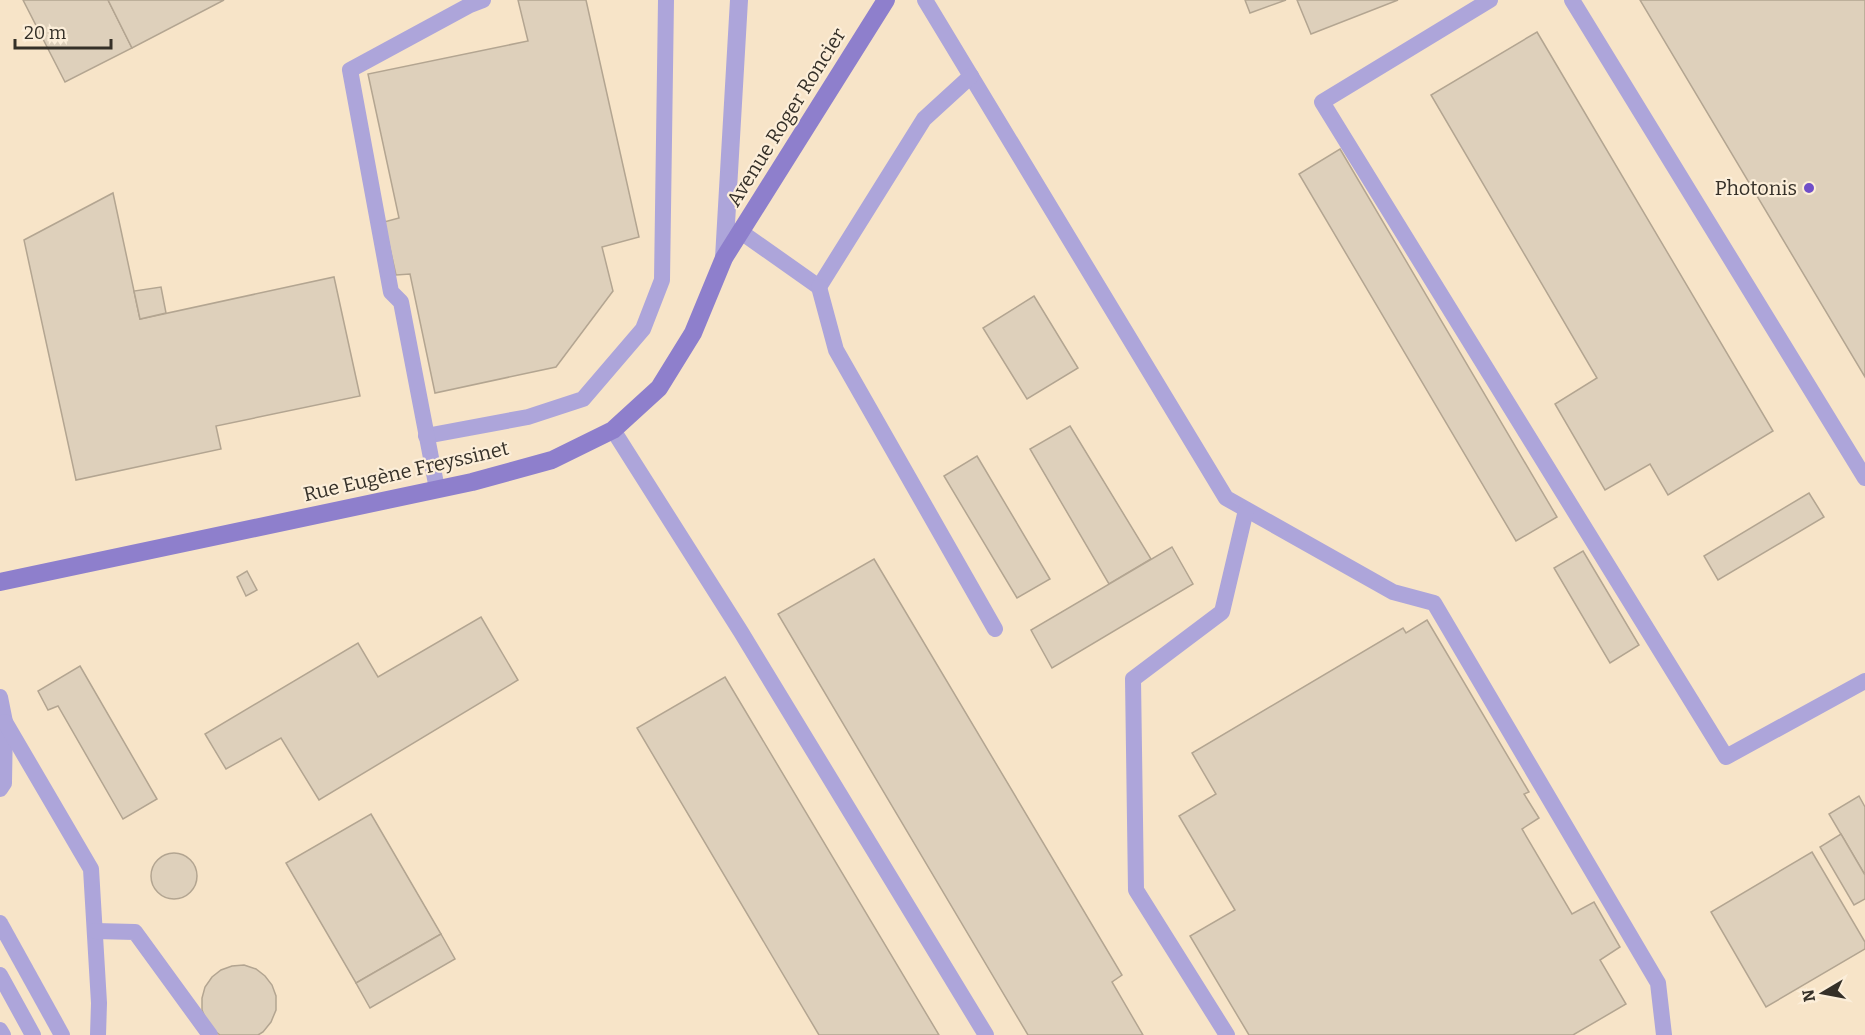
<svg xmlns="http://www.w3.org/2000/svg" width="1865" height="1035" font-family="Bitter,serif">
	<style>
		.built { fill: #f7e4c8 }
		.building { fill: #ded0bb; stroke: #b3a591; stroke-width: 1.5 }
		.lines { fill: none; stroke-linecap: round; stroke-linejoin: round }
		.lane { stroke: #ada5da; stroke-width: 16 }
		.street { stroke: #ada5da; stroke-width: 18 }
		.secondary { stroke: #8e7fcc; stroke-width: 18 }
		.poi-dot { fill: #704fc8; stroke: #fceed9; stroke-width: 2 }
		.labels { text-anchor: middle; stroke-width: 4.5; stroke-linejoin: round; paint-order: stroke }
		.street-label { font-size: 20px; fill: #353028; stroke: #fceed9 }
		.poi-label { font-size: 20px; fill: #353028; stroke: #fceed9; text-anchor: end }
	</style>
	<rect width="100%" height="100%" fill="#fceed9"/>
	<rect class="built" x="0" y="0" width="1865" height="1035"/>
	<g class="building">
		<polygon points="23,0 108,0 132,48 65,82"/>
		<polygon points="108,0 224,0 132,48"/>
		<polygon points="518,0 586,0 639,237 602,247 613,291 556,367 435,393 410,274 396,275 384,222 399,218 368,74 528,41"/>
		<polygon points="1245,0 1286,0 1250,13"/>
		<polygon points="1297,0 1398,0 1311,34"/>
		<polygon points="1640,0 1865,0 1865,377"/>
		<polygon points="1537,32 1773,431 1668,495 1650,464 1605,490 1555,404 1597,378 1431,95"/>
		<polygon points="1340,149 1557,517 1516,541 1299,174"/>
		<polygon points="113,193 140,319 334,277 360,396 216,426 221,449 76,480 24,240"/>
		<polygon points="161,287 166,313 140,319 134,291"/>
		<polygon points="1034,296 1078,368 1027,399 983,328"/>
		<polygon points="1070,426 1151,559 1109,584 1030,449"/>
		<polygon points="977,456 1050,579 1017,598 944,476"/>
		<polygon points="1809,493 1824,517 1718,580 1704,556"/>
		<polygon points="1172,547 1193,584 1052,668 1031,630"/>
		<polygon points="1583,551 1639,645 1610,663 1554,568"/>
		<polygon points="874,559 1122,975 1112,982 1143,1035 1028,1035 778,614"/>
		<polygon points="247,571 257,590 246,596 237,577"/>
		<polygon points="481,617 518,680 319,800 281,738 226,769 205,734 358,643 378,677"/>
		<polygon points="1427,620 1529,792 1524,794 1539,818 1522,829 1572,914 1594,902 1620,947 1600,960 1626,1004 1573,1035 1249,1035 1190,936 1235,910 1179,816 1216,794 1192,753 1403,628 1406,633"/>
		<polygon points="80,666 157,799 123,819 58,706 48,710 38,691"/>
		<polygon points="725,677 939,1035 819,1035 637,728"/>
		<polygon points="1859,796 1865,807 1865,875 1829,814"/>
		<polygon points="371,814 441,934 356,983 286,863"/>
		<polygon points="1841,834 1865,875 1865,899 1854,905 1820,847"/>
		<polygon points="1812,852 1865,942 1865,949 1766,1007 1711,912"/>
		<circle cx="174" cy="876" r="23"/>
		<polygon points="441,934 455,959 370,1008 356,983"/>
		<polygon points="244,965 256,969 265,976 272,985 276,996 276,1010 271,1022 263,1032 258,1035 220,1035 216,1032 207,1022 202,1010 202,998 205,987 212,977 221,970 232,966"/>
	</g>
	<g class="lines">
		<g class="lane">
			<polyline points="925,0 1226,498 1393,592 1434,603 1658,983 1664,1035"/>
			<polyline points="1490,0 1322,102 1726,757 1865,681"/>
			<polyline points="1572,0 1865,478"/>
			<polyline points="741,232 819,287 924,119 971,76"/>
			<polyline points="819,287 836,350 995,629"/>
			<polyline points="613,430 741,632 986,1035"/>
			<polyline points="426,436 528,417 583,399 643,329 662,280 666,0"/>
			<polyline points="437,489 401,302 391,292 350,70 470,5 483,0"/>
			<polyline points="0,697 5,722 4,783 0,789"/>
			<polyline points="5,722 91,869 99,1003 98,1035"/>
			<polyline points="0,923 62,1035"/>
			<polyline points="95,931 135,932 210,1035"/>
			<polyline points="0,975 33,1035"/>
			<polyline points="0,1030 3,1035"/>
			<polyline points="1227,1035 1136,890 1133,679 1222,612 1246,510"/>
		</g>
		<polyline class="street" points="724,258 739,0"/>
		<polyline class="secondary" points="0,582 472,482 552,460 613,430 659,388 693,333 724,258 886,0"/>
	</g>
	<circle class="poi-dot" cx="1809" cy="188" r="6"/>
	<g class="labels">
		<g class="street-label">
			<text transform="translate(786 117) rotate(-58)" y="7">Avenue Roger Roncier</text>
			<text transform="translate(406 471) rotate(-13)" y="7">Rue Eugène Freyssinet</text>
		</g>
		<g class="poi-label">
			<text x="1797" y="195">Photonis</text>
		</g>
	</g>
	<g transform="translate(1823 993) rotate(260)" stroke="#fceed9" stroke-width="4.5" paint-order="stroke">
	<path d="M0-4.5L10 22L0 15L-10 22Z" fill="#353028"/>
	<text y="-9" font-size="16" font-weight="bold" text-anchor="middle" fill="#353028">N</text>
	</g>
	<path d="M15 39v9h96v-9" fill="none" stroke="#353028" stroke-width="3"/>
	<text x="24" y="39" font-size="18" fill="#353028" stroke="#fceed9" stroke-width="4.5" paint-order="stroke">20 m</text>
</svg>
